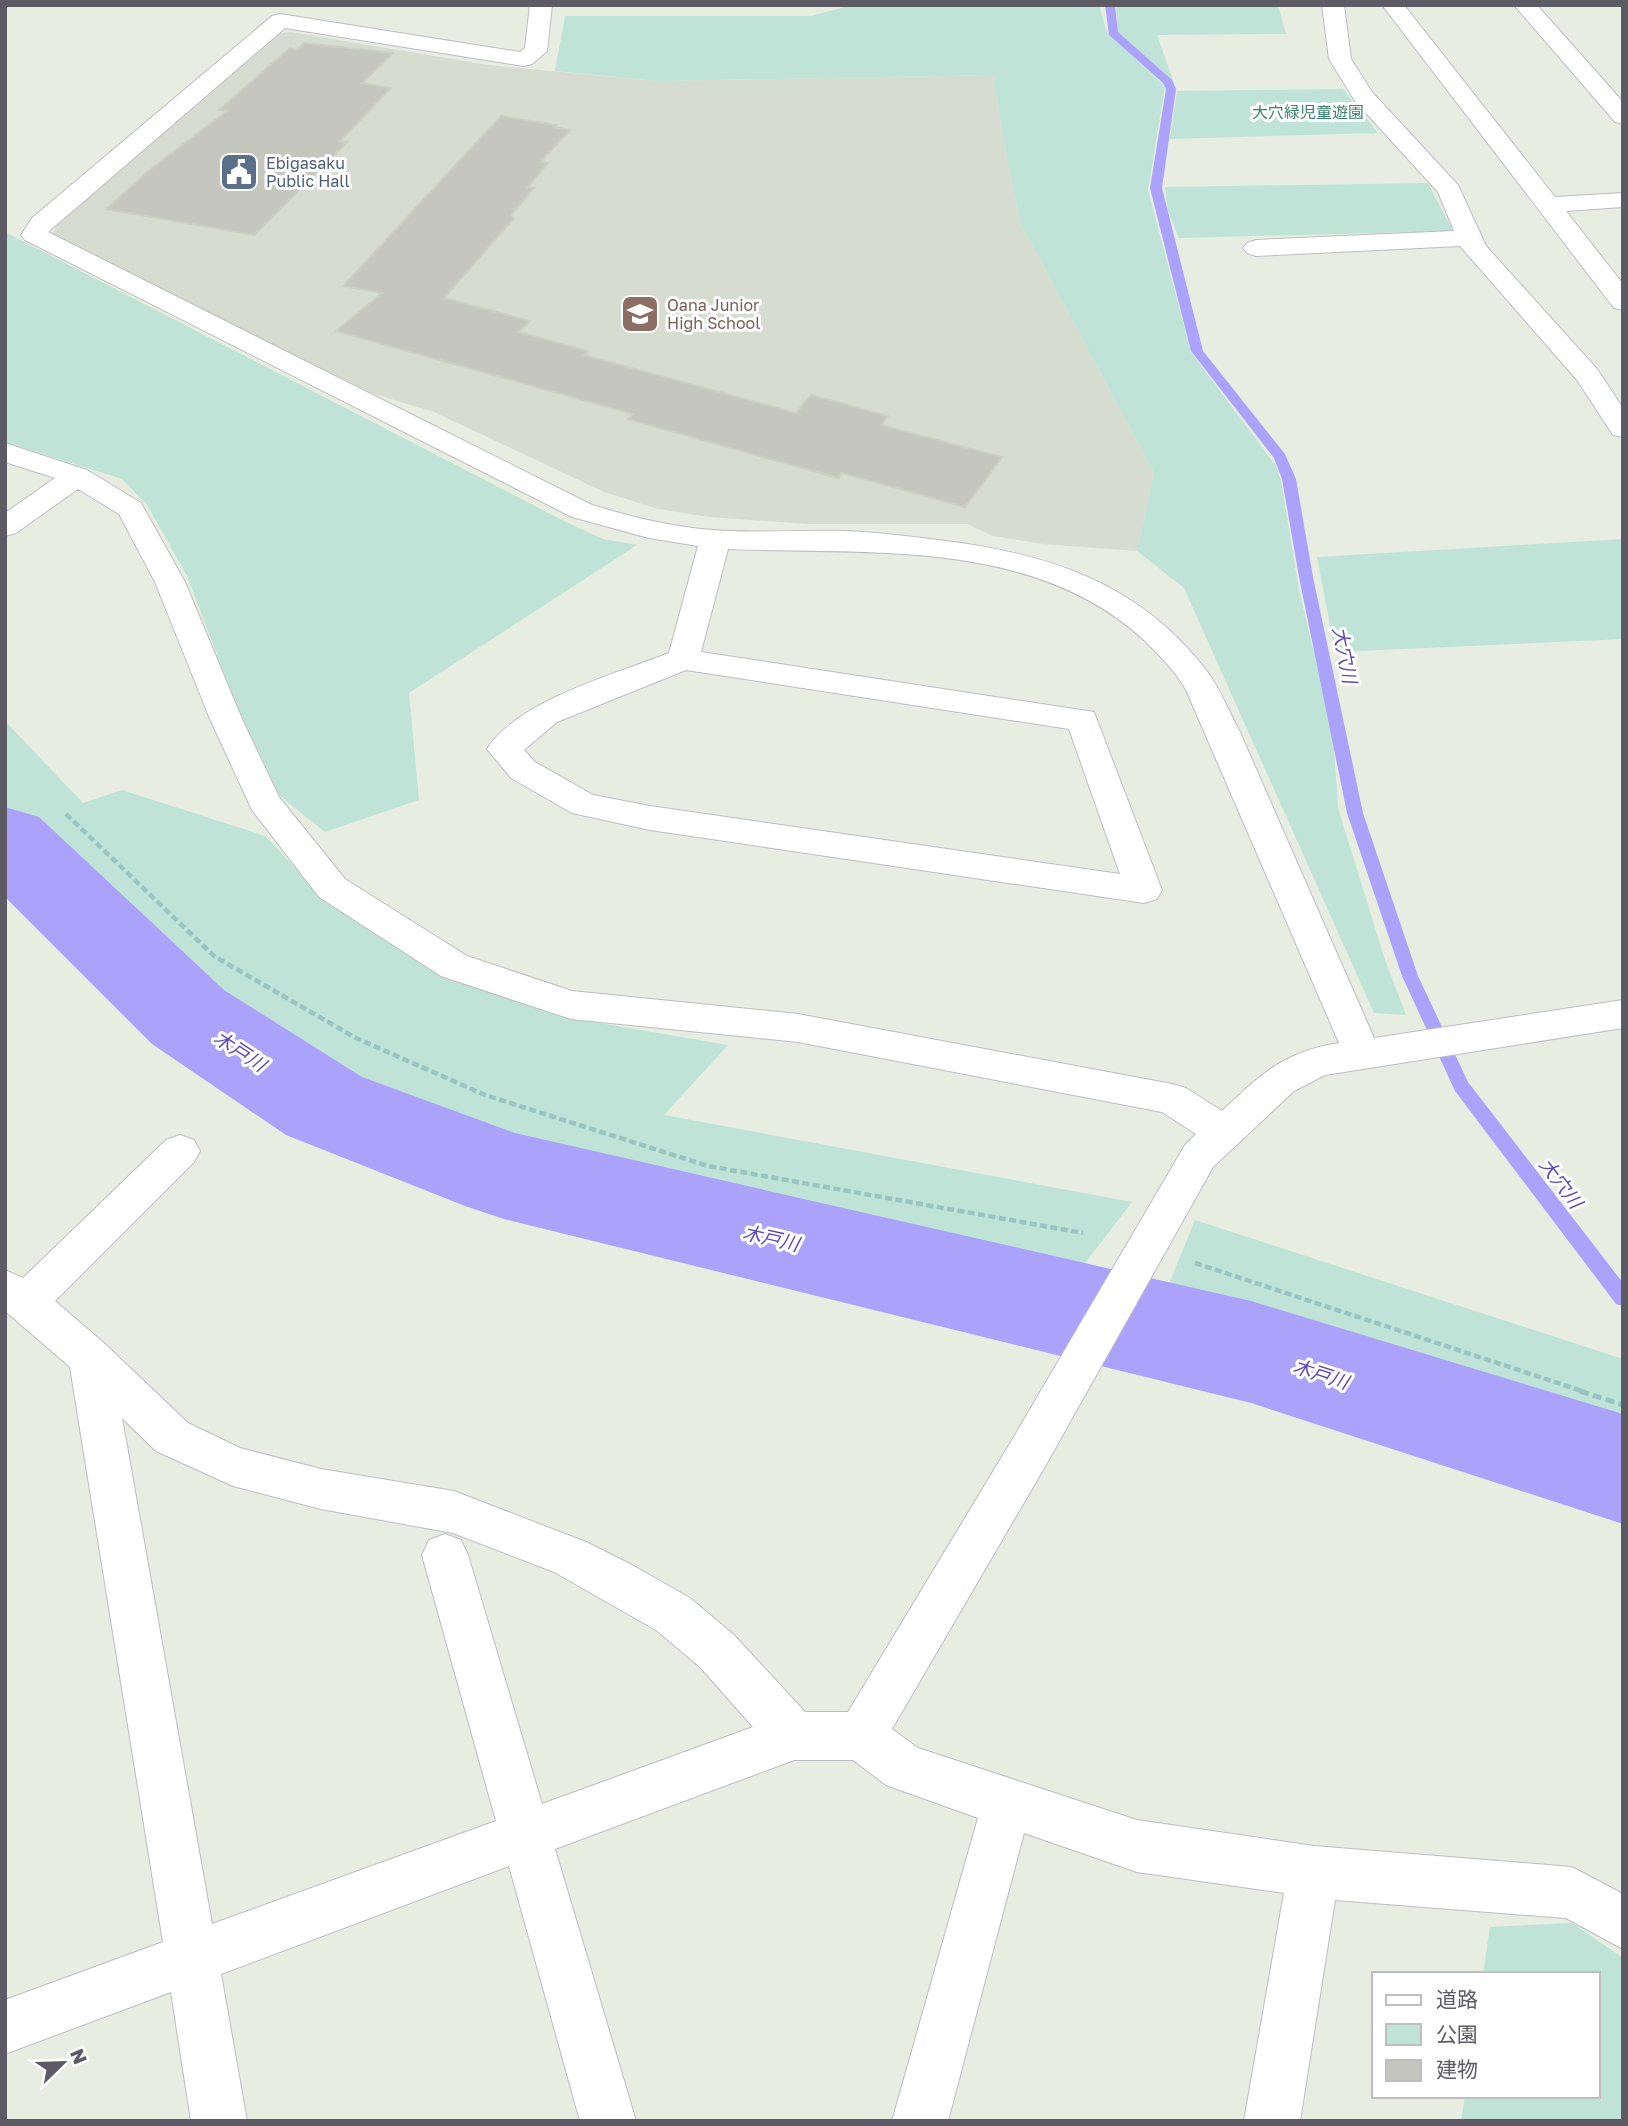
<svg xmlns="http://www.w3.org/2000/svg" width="1628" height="2126" font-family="'Golos Text','Noto Sans JP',sans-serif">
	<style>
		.education { fill: #d7dcd0 }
		.green { fill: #bfe3d7 }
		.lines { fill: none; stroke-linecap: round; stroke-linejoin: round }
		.stream { fill: #aba3fb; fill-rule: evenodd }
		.river { fill: #aba3fb; fill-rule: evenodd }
		.building { fill: #c5c7be; stroke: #cbd1c0; stroke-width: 2 }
		.minor-casing { stroke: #bebcc3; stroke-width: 2 }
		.path-far1 { stroke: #99c4c1; stroke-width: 4.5; stroke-dasharray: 7 3.5; stroke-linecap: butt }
		.path { stroke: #99c4c1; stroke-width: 5; stroke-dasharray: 9 4.5; stroke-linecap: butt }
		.minor { fill: #fff; fill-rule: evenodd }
		.labels { text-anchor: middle; stroke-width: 6; stroke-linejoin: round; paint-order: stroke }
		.far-park-label { font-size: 16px; fill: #38836d; stroke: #fff }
		.far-service-label { font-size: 16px; fill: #4e5e75; stroke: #fff; text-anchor: start }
		.far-education-label { font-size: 16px; fill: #785e54; stroke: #fff; text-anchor: start }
		.water-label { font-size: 19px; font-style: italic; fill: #5b47be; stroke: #fff }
	</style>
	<rect width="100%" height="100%" fill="#e8ede2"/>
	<polygon class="education" points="291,32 488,65 658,81 993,75 1008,166 1021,224 1154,473 1137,551 1043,544 993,536 967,524 808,524 709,517 658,509 604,492 434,412 371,393 51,236 59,222 275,34"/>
	<g class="green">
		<polygon points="852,5 1099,5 1107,33 1165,86 1148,190 1191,352 1276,466 1281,481 1299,590 1333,733 1338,808 1384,957 1406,1015 1374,1013 1184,588 1137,551 1154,473 1021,224 1008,166 993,75 658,81 555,71 565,16 811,16"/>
		<polygon points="1116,5 1278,5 1286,34 1157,35 1174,83 1118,32"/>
		<polygon points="1343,89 1378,133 1170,139 1177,91"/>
		<polygon points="1428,183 1453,231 1179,238 1168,211 1165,187"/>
		<polygon points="5,232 566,522 603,539 637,545 409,693 419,800 325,832 280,796 238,709 187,576 147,505 122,479 5,442"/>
		<polygon points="1623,539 1623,639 1335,652 1317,557"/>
		<polygon points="5,721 83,803 122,790 265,836 320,894 450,980 582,1020 728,1045 664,1115 1132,1202 1072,1280 602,1176 346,1095 195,1001 5,805"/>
		<polygon points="1195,1220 1623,1359 1623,1441 1567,1420 1162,1301"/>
		<polygon points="1572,1923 1623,1958 1623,2121 1461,2121 1465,2096 1598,2096 1598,1974 1483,1974 1490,1927"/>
	</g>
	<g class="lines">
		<polygon class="stream" points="1105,5 1115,5 1118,32 1172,80 1176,89 1162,188 1203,351 1285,454 1296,479 1313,577 1363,813 1418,976 1468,1082 1623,1283 1623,1306 1616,1304 1455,1091 1402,976 1347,813 1299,577 1282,479 1274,458 1191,351 1150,188 1166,89 1163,83 1109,35"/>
		<polygon class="river" points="5,807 39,817 224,990 362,1077 515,1133 1251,1301 1623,1414 1623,1524 1251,1403 504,1219 465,1206 286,1135 152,1044 5,897"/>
	</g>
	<g class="building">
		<polygon points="304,43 393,53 362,83 391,88 340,141 347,142 254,235 106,209 152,168 227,111 219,110 290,48 297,50"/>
		<polygon points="501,116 556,125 554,127 570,130 540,162 548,163 528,187 534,188 511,215 514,218 444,298 530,321 518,332 588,351 584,355 796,413 811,395 888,416 881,425 1002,457 965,507 842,473 838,478 628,419 633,414 336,331 382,293 343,286"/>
	</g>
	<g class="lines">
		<defs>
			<g id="minor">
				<path d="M530,5h22l-5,46 -15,13 -8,2 -239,-38 -237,204 544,273c36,11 72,20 109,24 47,5 95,1 143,2 31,1 63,5 94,9 108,13 199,41 268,130 14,18 22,40 33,60l135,308 249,-38v28l-298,47 -31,16 -81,76 -166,296 -155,266 26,19 219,72 177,26 258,21 51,27v55l-57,-31 -231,-18 -35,221h-56l40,-228 -147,-21 -113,-39 -76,288h-56l86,-303 -92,-33 -33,-25h-59l-239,89 81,272h-56l-71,-255 -288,108 26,147h-56l-20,-129 -166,62v-54l158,-58 -93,-575 -65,-56v-41l18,8 143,-138 14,-5 14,5 6,11 -6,11 -139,139 50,43 83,79 52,25 81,21 133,22 132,51 46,23 58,33 44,37 71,77h43l167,-277 170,-290 11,-11 -34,-22 -364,-70 -227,-23 -130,-43 -122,-79 -67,-87 -42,-91 -55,-137 -36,-68 -41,-25 -62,44 -11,3v-23l50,-35 -50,-16v-19l82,27 54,33 44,79 57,137 37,78 66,82 122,77 105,35 226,23 374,70 14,4 36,23c39,-37 61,-59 117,-68l-153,-353c-10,-18 -26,-34 -41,-49 -112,-104 -276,-86 -417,-92l-27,103 393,60 68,178 -5,9 -13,4 -494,-73 -78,-17 -61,-35 -24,-29c31,-49 129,-75 182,-96l29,-107 -49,-8 -77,-21 -547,-277 -4,-5 11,-17 240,-202 8,-2 240,38 5,-4zM686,670l383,59 51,145 -470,-68 -57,-11 -58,-33 -11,-12 33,-28zM122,1418l34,33 77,35 88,23 132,24 101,39 102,58 44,37 53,60 -211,77 -74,-249 -7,-15 -16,-6 -16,6 -7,15 74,266 -284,103z"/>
				<polygon points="1322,5 1344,5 1351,59 1372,92 1458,185 1486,246 1597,369 1623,408 1623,437 1613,435 1577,380 1460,246 1256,256 1247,253 1243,248 1247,243 1256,240 1454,231 1438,192 1355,101 1329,59"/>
				<polygon points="1382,5 1404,5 1555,197 1623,193 1623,207 1566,211 1623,284 1623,310 1614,308"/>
				<polygon points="1514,5 1537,5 1623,102 1623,124 1615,122"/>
			</g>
		</defs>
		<use href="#minor" class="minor-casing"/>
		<g class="path-far1">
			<polyline points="66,814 214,956 356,1038 485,1095 708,1166 1083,1233"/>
			<polyline points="1195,1263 1585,1392"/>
		</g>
		<polyline class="path" points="1580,1391 1623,1405"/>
		<use href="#minor" class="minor"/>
	</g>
	<defs>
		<symbol id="civic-square" viewBox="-11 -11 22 22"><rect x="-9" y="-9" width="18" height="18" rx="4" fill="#5c6f8a" stroke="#fff"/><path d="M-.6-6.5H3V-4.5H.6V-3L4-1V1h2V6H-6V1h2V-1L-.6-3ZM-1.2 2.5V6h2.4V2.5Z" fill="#fff"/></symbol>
		<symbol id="school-square" viewBox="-11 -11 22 22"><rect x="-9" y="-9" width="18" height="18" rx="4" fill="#8d6e63" stroke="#fff"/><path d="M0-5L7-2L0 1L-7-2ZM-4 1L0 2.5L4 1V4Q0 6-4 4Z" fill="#fff"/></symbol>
	</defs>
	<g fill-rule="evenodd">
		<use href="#civic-square" x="217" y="150" width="44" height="44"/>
		<use href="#school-square" x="618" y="292" width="44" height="44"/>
	</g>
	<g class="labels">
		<g class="far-park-label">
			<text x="1308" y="118">大穴緑児童遊園</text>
		</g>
		<g class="far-service-label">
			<text x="266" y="169">Ebigasaku<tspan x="266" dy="18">Public Hall</tspan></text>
		</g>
		<g class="far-education-label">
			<text x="667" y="311">Oana Junior<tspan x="667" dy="18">High School</tspan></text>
		</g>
		<g class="water-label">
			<text transform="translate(1345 655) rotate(79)" y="7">大穴川</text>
			<text transform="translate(240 1051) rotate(33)" y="7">木戸川</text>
			<text transform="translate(1561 1183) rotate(53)" y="7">大穴川</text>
			<text transform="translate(771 1238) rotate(13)" y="7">木戸川</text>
			<text transform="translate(1321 1374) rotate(18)" y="7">木戸川</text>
		</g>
	</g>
	<rect width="1628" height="2126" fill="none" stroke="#5c5a62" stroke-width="14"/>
	<rect x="1372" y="1972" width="228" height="126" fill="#ffffff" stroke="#bebdc0" stroke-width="2"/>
	<rect x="1386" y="1995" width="35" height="10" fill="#ffffff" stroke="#bebdc0" stroke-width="2"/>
	<text x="1436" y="2007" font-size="21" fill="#5c5a62">道路</text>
	<rect x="1386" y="2024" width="35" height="21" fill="#bfe3d7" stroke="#bebdc0" stroke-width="2"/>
	<text x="1436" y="2042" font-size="21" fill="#5c5a62">公園</text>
	<rect x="1386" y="2060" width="35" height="21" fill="#c5c7be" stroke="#bebdc0" stroke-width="2"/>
	<text x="1436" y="2077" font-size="21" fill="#5c5a62">建物</text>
	<g transform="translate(63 2063) rotate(67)" stroke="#ffffff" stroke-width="5" paint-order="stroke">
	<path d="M0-5L12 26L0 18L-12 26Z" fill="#5c5a62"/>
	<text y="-10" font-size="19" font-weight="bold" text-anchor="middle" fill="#5c5a62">N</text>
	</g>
</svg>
